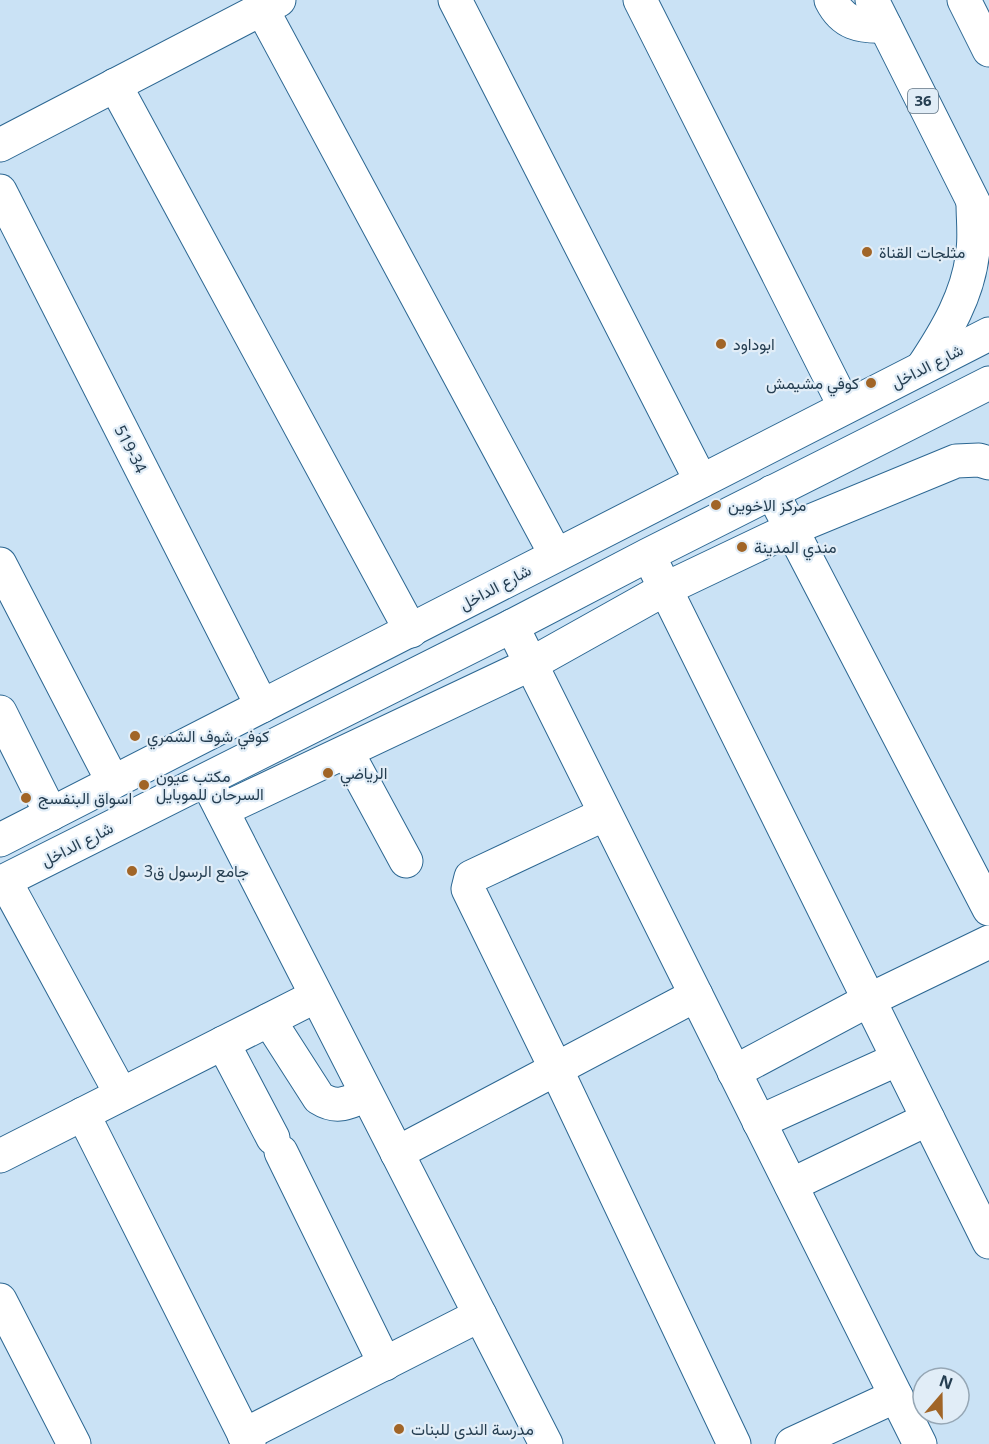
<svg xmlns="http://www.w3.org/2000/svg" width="989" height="1444" font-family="'Noto Sans',Vazirmatn,sans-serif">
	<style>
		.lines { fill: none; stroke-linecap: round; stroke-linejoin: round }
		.minor-casing { stroke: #2c6792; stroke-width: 35 }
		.major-casing { stroke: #2c6792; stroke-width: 35 }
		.minor { stroke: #fff; stroke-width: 33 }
		.major { stroke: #fff; stroke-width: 33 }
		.poi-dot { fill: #a16527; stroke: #e1edf7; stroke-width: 2 }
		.labels { text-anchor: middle; stroke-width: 4.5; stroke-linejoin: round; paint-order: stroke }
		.shield { fill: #e1edf7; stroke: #5d7283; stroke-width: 1.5 }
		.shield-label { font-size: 15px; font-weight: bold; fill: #253e51 }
		.poi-label { font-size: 16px; fill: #253e51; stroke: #e1edf7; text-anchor: start }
		.street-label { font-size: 16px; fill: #253e51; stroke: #e1edf7 }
	</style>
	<rect width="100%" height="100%" fill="#cae2f5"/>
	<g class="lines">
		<defs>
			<g id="minor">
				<polyline points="455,0 701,481"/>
				<polyline points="640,0 845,407"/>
				<path d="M831,0c12,24 29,27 54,26"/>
				<polyline points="262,9 556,555"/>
				<polyline points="115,85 411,631"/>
				<polyline points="0,145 279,0"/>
				<polyline points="0,191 262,706"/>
				<polyline points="772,492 989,909"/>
				<polyline points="0,564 113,782"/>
				<polyline points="656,570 989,1242"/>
				<polyline points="512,626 920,1444"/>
				<polyline points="0,712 51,814"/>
				<polyline points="347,752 406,861"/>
				<polyline points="212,791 546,1444"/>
				<polyline points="222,810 531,664 665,589 791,529 956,461 979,460 989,463"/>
				<polyline points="605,814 471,877 468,889 556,1069 734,1444"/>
				<polyline points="5,881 121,1094"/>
				<path d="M269,1020l50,78c19,12 29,4 48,-3"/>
				<polyline points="223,1043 273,1138"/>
				<polyline points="734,1072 869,1000 989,942"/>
				<polyline points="83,1114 249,1444"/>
				<polyline points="759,1122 898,1059"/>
				<polyline points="281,1152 385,1364"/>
				<polyline points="397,1153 696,995"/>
				<polyline points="0,1156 316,996"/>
				<polyline points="791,1185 928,1119"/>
				<polyline points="0,1300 74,1444"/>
				<polyline points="244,1435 480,1315"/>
				<polyline points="792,1444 896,1396"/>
			</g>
			<g id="major">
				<polyline points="872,0 989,233"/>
				<polyline points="964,0 989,50"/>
				<path d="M922,368c24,-36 47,-74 51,-118 2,-15 0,-31 0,-47"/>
				<polyline points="0,840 989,334"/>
				<polyline points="0,883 512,626 648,555 989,383"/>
			</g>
		</defs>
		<use href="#minor" class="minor-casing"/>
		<use href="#major" class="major-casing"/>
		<use href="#minor" class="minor"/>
		<use href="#major" class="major"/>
	</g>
	<g class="poi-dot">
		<circle cx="867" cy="252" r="6"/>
		<circle cx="721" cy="344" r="6"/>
		<circle cx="871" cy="383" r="6"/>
		<circle cx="716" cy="505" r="6"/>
		<circle cx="742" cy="547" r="6"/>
		<circle cx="135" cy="736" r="6"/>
		<circle cx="328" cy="773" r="6"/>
		<circle cx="144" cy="785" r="6"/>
		<circle cx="26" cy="798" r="6"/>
		<circle cx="132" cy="871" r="6"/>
		<circle cx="399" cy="1429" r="6"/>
	</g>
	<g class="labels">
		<rect class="shield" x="908" y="89" width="30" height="24" rx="4.5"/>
		<g class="shield-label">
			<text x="923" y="106">36</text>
		</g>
		<g class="poi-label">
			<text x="879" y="258">مثلجات القناة</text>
			<text x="733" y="350">ابوداود</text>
			<text x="859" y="389" text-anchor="end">كوفي مشيمش</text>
			<text x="728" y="511">مركز الاخوين</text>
			<text x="754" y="553">مندي المدينة</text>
			<text x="147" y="742">كوفي شوف الشمري</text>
			<text x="340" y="779">الرياضي</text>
			<text x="156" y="782">مكتب عيون<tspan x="156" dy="18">السرحان للموبايل</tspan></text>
			<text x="38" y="804">اسواق البنفسج</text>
			<text x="144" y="877">جامع الرسول ق3</text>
			<text x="411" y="1435">مدرسة الندى للبنات</text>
		</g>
		<g class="street-label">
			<text transform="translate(927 366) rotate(-27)" y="6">شارع الداخل</text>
			<text transform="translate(131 449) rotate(63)" y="6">519-34</text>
			<text transform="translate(495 587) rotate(-28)" y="6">شارع الداخل</text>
			<text transform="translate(77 844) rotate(-27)" y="6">شارع الداخل</text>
		</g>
	</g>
	<g transform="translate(941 1396) rotate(20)"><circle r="28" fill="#e1edf7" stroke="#96a7b5" stroke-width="1.5"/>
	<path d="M0-4.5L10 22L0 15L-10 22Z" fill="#a16527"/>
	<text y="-9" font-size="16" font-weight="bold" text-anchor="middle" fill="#253e51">N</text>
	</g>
</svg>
